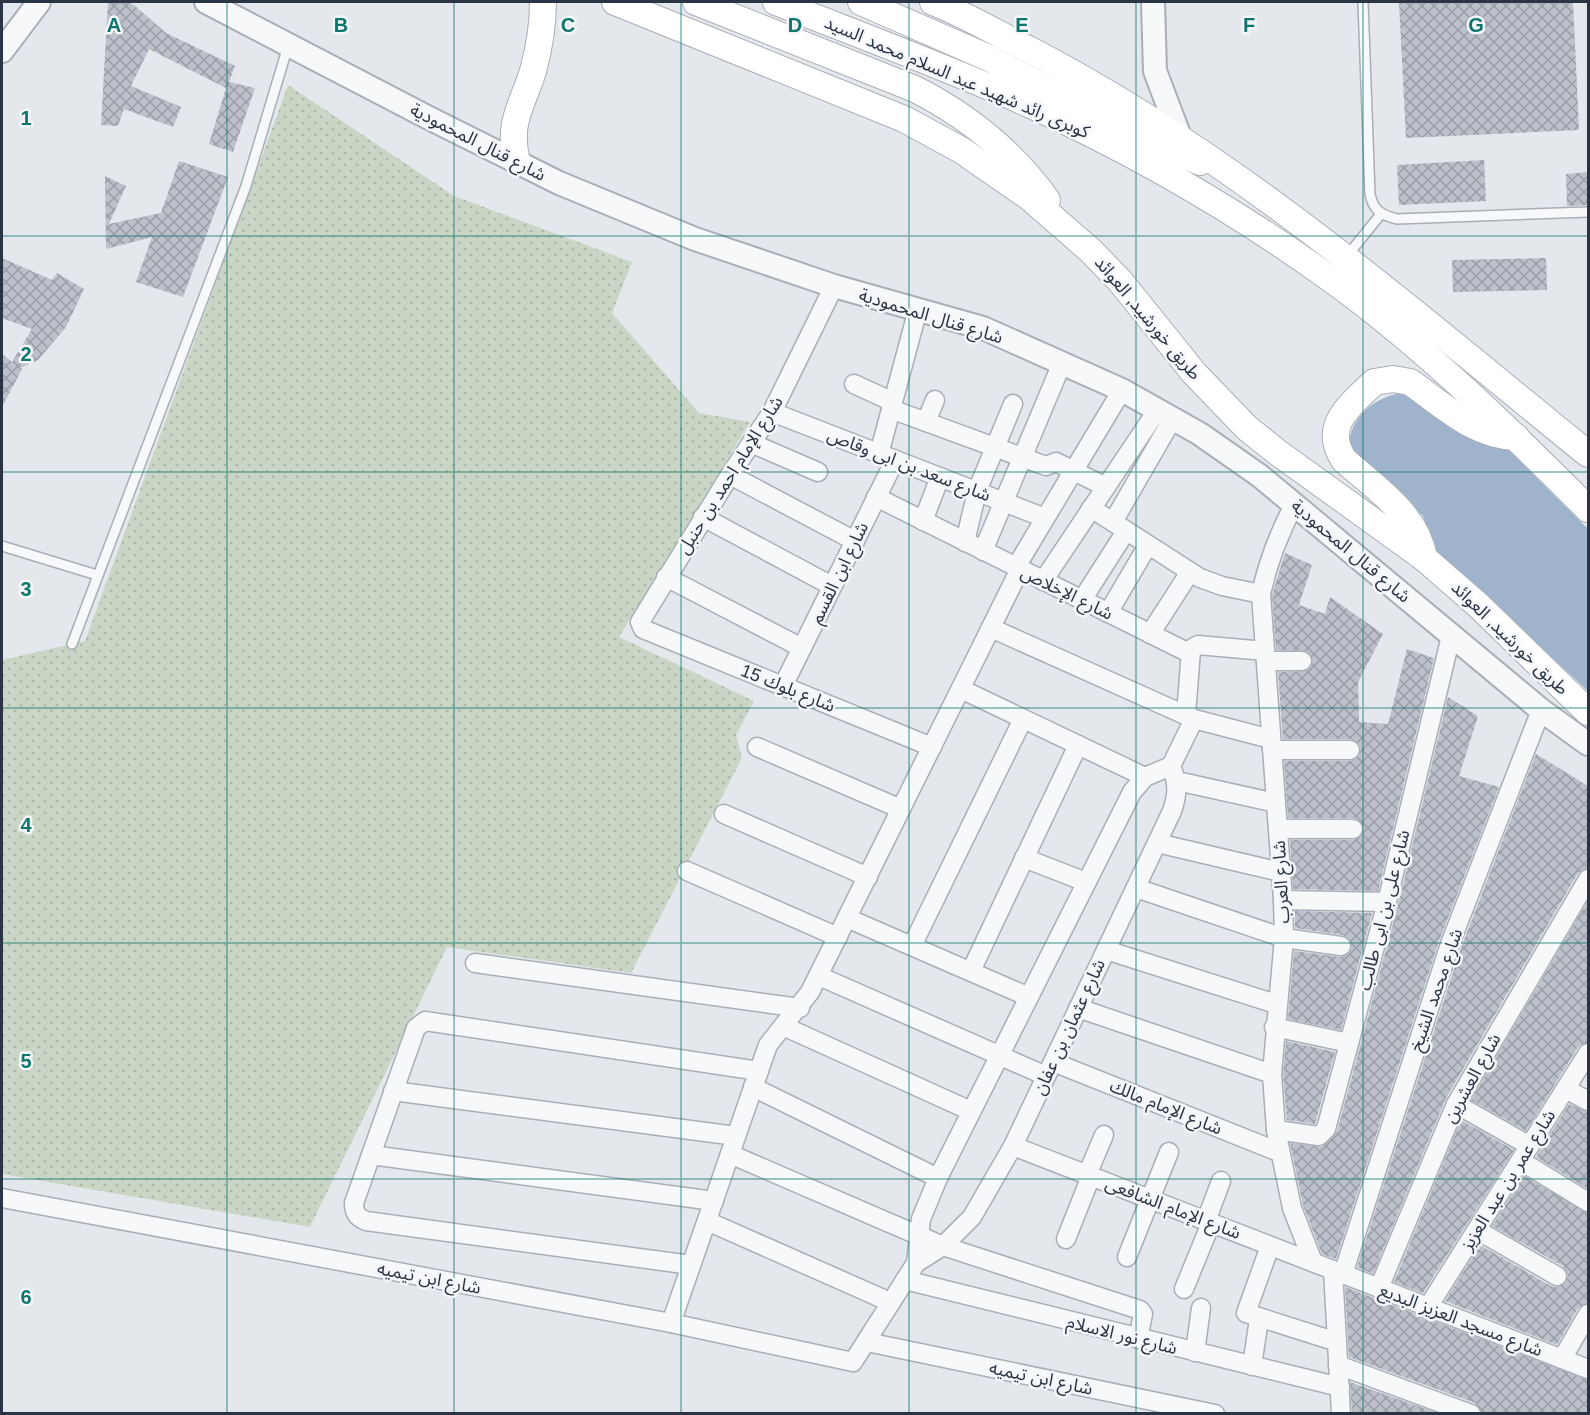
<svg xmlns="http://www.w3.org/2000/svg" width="1590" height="1415" font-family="Arial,'Noto Sans Arabic',sans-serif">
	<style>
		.green { fill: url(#green-dots) }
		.water { fill: #9fb4cc }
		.building { fill: url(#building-cross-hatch) }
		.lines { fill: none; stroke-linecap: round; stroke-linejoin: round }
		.service-casing { stroke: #a9aeb7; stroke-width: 12 }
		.minor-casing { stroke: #a9aeb7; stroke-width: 21 }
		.tertiary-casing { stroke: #a9aeb7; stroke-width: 26 }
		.secondary-casing { stroke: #a9aeb7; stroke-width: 28 }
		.service { stroke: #f7f8fa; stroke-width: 9 }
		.minor { stroke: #f7f8fa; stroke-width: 18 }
		.tertiary { stroke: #f7f8fa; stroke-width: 22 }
		.secondary { stroke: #fff; stroke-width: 26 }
		.grid { fill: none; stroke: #0f766e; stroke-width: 1.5; stroke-opacity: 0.55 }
		.labels { text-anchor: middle; stroke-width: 5; stroke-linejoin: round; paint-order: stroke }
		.street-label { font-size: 18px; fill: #2b3445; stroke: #f4f6f9 }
		.grid-label { font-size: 20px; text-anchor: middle; font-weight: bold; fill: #0f766e; stroke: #f4f6f9; stroke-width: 5; stroke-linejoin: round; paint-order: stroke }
	</style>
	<defs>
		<pattern id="green-dots" width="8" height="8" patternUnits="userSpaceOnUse" patternTransform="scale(1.5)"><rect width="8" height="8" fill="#c9d6c5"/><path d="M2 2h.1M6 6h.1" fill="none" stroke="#adb8ab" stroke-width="1.8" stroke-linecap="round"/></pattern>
		<pattern id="building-cross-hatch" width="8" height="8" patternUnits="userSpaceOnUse" patternTransform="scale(1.5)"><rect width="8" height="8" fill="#bbc0ca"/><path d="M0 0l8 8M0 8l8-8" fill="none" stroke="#989da6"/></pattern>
	</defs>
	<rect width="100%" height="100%" fill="#e4e7ec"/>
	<polygon class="green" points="288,85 454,196 632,262 612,313 699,413 750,422 619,637 754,701 736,735 742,758 631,973 447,947 310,1227 2,1174 2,660 85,641"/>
	<path class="water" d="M1403,393l81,52 24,4 80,80v162l-151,-139 -14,-36 -74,-69c0,-29 26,-51 54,-54z"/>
	<g class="building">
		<polygon points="108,2 128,2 134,5 166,33 235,66 229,82 255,88 233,152 209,144 226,88 149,49 131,86 181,107 173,127 124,109 118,126 101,125"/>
		<polygon points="1399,2 1573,2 1579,130 1406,138"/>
		<polygon points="1484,160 1486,201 1399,205 1397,165"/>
		<polygon points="179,161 228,177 183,297 136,282 152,237 106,249 105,176 126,186 109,224 161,213"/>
		<polygon points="1588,172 1588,205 1567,206 1566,174"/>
		<polygon points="2,258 52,280 57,273 84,289 66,327 38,360 20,368 22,369 2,407 2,354 12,362 32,329 2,318"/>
		<polygon points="1546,258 1547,290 1453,292 1452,260"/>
		<polygon points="1285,553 1312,565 1299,605 1325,614 1330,597 1383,634 1358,682 1359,722 1388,724 1407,649 1434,658 1378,891 1293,889 1290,840 1354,840 1362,835 1364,828 1359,820 1354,818 1288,818 1284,761 1351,761 1359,756 1361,749 1359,744 1351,739 1283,739 1278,672 1307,671 1313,662 1307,651 1276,650 1272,595"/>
		<polygon points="1448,697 1478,716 1459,776 1499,787 1439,941 1336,1259 1322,1254 1303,1205 1290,1143 1322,1147 1337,1132 1398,905"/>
		<polygon points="1536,754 1588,786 1588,868 1578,873 1446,1098 1373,1274 1357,1267 1461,948"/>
		<polygon points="1588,900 1588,1042 1578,1047 1526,1131 1471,1100"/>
		<polygon points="1295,911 1372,913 1341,1030 1288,1019 1294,951 1340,957 1349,953 1352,947 1348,938 1343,935 1295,928"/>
		<polygon points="1286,1041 1335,1052 1315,1124 1287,1120 1283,1074"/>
		<polygon points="1569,1104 1588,1112 1588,1189 1536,1157"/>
		<polygon points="1461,1120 1514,1150 1423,1293 1394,1282"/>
		<polygon points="1524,1176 1588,1213 1588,1303 1578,1308 1557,1345 1445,1301 1480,1245 1551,1286 1558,1287 1566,1282 1568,1275 1563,1266 1492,1226"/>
		<polygon points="1345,1287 1588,1380 1588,1413 1482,1413 1475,1403 1349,1357"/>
		<polygon points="1350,1382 1437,1413 1352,1413"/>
	</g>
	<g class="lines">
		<defs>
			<g id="service">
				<path d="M1363,2l7,192c3,16 11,21 27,25l191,-7"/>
				<polyline points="1347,256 1381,214"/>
				<polyline points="2,546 97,575"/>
				<polyline points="72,644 246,186 288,46"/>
			</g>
			<g id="minor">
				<polyline points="834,286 772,412 730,475 640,622 643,629 932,747"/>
				<polyline points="854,384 893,402"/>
				<polyline points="891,409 1046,466 1056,462 1106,487"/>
				<polyline points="772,412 1045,518"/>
				<polyline points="926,422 935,400"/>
				<polyline points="751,443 818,472"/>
				<polyline points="879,454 918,309"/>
				<polyline points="730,475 855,541"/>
				<polyline points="876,497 1183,650 1188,651 1198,645 1265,651"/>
				<path d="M1295,503c-16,30 -27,58 -34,91l22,306 1,38 -12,136 4,56 16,78 21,54"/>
				<polyline points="1091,508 1200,578 1222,586 1261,594"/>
				<polyline points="703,517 832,586"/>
				<polyline points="923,521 940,477"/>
				<polyline points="1113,522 1173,418"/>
				<polyline points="965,542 977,491 1013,404"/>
				<polyline points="983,551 1062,363"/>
				<polyline points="1016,567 1122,390"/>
				<polyline points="666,577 802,648"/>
				<polyline points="1043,581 1158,409"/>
				<polyline points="1082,600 1126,531"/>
				<polyline points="1108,613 1148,545"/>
				<polyline points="991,628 1194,719 1271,739"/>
				<polyline points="1150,634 1190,572"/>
				<polyline points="1266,661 1302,661"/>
				<polyline points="783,686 895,460"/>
				<polyline points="961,689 1145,777"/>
				<polyline points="1186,715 1191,650"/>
				<polyline points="757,747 901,809"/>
				<polyline points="1272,750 1350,750"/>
				<polyline points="1177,781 1276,803"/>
				<polyline points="724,814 868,877"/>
				<polyline points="1278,829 1353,829"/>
				<polyline points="1157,843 1281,872"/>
				<polyline points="1024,858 1086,882"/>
				<polyline points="687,871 838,937"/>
				<polyline points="1136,888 1284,938 1341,946"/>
				<polyline points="1283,900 1387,902"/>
				<polyline points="847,918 1029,997"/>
				<polyline points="912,946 1023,719"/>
				<polyline points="1106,950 1276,1004"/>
				<polyline points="475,963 800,1008"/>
				<polyline points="971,971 1078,745"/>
				<polyline points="819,976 1046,1076"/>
				<polyline points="1078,1008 1272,1074"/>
				<polyline points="783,1026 971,1111"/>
				<polyline points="1274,1027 1349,1043"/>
				<polyline points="1053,1062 1279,1152"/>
				<polyline points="753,1087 938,1178"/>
				<polyline points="1566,1089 1588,1101"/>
				<polyline points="393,1091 736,1136"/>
				<polyline points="1456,1104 1530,1146"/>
				<polyline points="1276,1130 1319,1136 1326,1129 1387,902 1451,636"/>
				<polyline points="1013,1146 1588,1369"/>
				<polyline points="730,1154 943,1246 1140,1310 1143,1314 1138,1339"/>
				<polyline points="371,1155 714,1201"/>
				<polyline points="1521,1161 1588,1202"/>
				<polyline points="1087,1175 1104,1135"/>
				<path d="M2,1198l669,125 182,39 63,-99 27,-17 29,-29 41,-71 159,-335c6,-17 6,-28 -1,-45l23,-47"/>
				<polyline points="707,1221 890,1302"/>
				<polyline points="1206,1221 1221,1181"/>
				<polyline points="1477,1230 1557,1276"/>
				<polyline points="1066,1239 1091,1176"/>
				<polyline points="1270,1246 1246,1313 1337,1342"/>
				<polyline points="1127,1257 1169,1152"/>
				<polyline points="916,1263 921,1219 938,1178 1132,792 1145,777 1171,766"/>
				<path d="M691,1265l-325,-44c-9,-4 -12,-8 -12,-18l62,-175 9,-7 334,50"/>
				<polyline points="1333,1270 1341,1414"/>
				<polyline points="1343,1274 1450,944 1541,710"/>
				<polyline points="905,1280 1340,1387"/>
				<polyline points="1379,1288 1456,1104 1588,879"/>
				<polyline points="1184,1289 1211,1223"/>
				<polyline points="1428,1307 1588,1053"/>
				<polyline points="671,1323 768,1045 810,992 1020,569"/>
				<polyline points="867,1342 1215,1414"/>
				<polyline points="1195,1352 1201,1308"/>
				<polyline points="1562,1359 1588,1314"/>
				<polyline points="1338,1365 1471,1414"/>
				<polyline points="1252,1366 1259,1319"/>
			</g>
			<g id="tertiary">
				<polyline points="206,2 427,117 559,183 695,239 834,286 983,328 1122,390 1200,434 1260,476 1541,710 1588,744"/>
				<polyline points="1153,2 1155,71 1180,137"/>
				<polyline points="2,51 39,2"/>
			</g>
			<g id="secondary">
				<polyline points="615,2 904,119 961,150 1029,197 1091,251 1120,281 1194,373 1247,428 1277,452 1424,558 1478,605 1588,712"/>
				<path d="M696,2l219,87c53,27 97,62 132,111"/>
				<path d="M776,2c86,34 173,66 257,104 107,49 210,109 306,179 90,66 170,145 249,224"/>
				<polyline points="861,2 989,58 1147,141 1200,162"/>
				<path d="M933,2c33,13 65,32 97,48 206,107 379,259 558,404"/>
				<path d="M517,162c-10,-39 5,-56 16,-91 6,-22 10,-46 10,-69"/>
				<path d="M1424,558c-7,-44 -49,-70 -80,-98 -23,-35 7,-55 30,-78l19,-3 17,3c33,23 64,54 106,55"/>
			</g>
		</defs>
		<use href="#service" class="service-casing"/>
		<use href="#minor" class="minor-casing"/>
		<use href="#tertiary" class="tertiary-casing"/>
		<use href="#secondary" class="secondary-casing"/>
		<use href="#service" class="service"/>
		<use href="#minor" class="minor"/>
		<use href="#tertiary" class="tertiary"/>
		<use href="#secondary" class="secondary"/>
	</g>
	<path class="grid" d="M227,2v1412M454,2v1412M681,2v1412M909,2v1412M1136,2v1412M1363,2v1412M2,236h1586M2,472h1586M2,708h1586M2,943h1586M2,1179h1586"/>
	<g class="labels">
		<g class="street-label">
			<text transform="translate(957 77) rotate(23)" y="6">كوبرى رائد شهيد عبد السلام محمد السيد</text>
			<text transform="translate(478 142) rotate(27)" y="6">شارع قنال المحمودية</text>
			<text transform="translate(931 316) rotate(17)" y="6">شارع قنال المحمودية</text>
			<text transform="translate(1148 318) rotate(50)" y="6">طريق خورشيد, العوائد</text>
			<text transform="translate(909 465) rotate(21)" y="6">شارع سعد بن ابى وقاص</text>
			<text transform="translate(730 475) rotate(-58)" y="6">شارع الإمام احمد بن حنبل</text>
			<text transform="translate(1351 551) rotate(40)" y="6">شارع قنال المحمودية</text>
			<text transform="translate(839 573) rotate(-64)" y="6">شارع ابن القسم</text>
			<text transform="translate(1067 593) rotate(26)" y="6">شارع الإخلاص</text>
			<text transform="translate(1510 638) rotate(44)" y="6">طريق خورشيد, العوائد</text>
			<text transform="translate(788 688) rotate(22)" y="6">شارع بلوك 15</text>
			<text transform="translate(1281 882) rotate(-93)" y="6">شارع العرب</text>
			<text transform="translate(1384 910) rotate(-76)" y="6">شارع على بن ابى طالب</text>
			<text transform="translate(1436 990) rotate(-71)" y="6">شارع محمد الشيخ</text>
			<text transform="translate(1069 1027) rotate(-65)" y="6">شارع عثمان بن عفان</text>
			<text transform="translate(1472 1078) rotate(-61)" y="6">شارع العشرين</text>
			<text transform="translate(1166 1107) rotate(22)" y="6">شارع الإمام مالك</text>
			<text transform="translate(1508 1180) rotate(-58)" y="6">شارع عمر بن عبد العزيز</text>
			<text transform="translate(1173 1208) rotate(21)" y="6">شارع الإمام الشافعى</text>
			<text transform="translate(429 1278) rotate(11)" y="6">شارع ابن تيميه</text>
			<text transform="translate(1461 1320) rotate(21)" y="6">شارع مسجد العزيز البديع</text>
			<text transform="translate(1122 1335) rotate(14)" y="6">شارع نور الاسلام</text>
			<text transform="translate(1041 1378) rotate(12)" y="6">شارع ابن تيميه</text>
		</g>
	</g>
	<g class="grid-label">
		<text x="114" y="32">A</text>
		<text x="341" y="32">B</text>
		<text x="568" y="32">C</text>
		<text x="795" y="32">D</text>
		<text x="1022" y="32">E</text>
		<text x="1249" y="32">F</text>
		<text x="1476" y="32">G</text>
		<text x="26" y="125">1</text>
		<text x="26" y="361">2</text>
		<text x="26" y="596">3</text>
		<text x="26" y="832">4</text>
		<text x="26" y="1068">5</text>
		<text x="26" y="1304">6</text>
	</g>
	<rect width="1590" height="1415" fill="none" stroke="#2b3445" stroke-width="6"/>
</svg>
